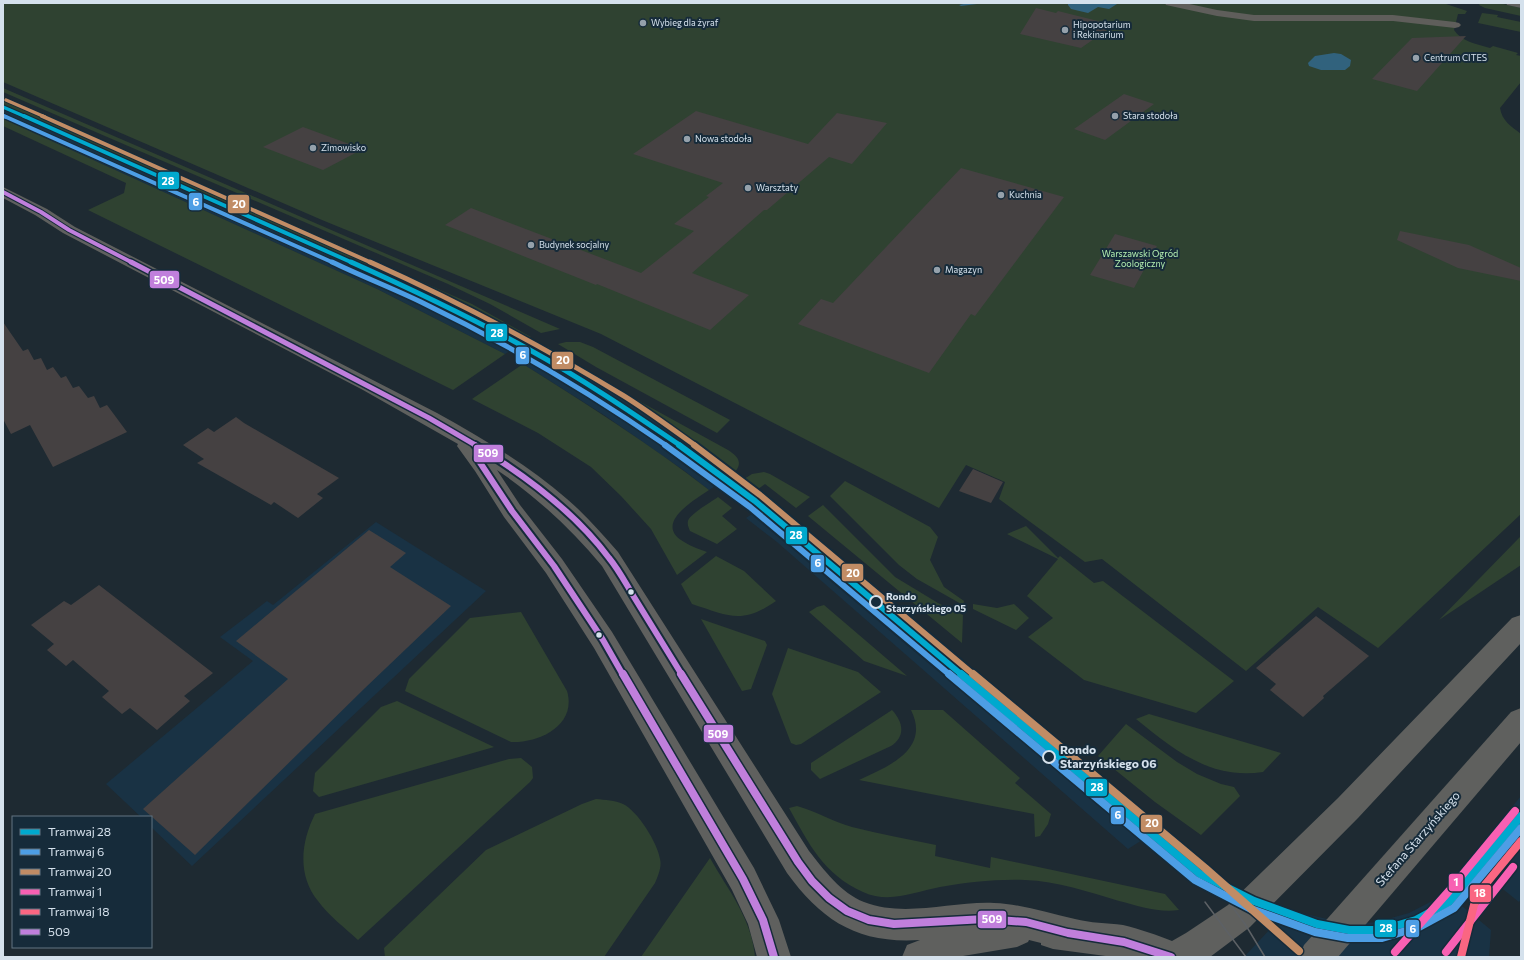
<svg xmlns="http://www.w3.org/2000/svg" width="1524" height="960" font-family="Commissioner,sans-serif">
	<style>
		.built { fill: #193244 }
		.green { fill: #2f4231 }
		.water { fill: #31627d }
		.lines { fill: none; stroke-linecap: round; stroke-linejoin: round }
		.stream { fill: #31627d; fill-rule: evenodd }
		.building { fill: #454142 }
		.street { fill: #5f5e5b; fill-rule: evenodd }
		.secondary { fill: #5f605e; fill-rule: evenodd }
		.tram { stroke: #5d6165; stroke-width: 1.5 }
		.bus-1-far3-casing { stroke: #162b3a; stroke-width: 6 }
		.bus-1-far2-casing { stroke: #162b3a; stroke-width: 8 }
		.bus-1-far1-casing { stroke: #162b3a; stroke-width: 10 }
		.bus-1-casing { stroke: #162b3a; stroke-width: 11 }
		.bus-1-far3 { stroke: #c07fdc; stroke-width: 4 }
		.bus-1-far2 { stroke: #c07fdc; stroke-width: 5 }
		.bus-1-far1 { stroke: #c07fdc; stroke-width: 6 }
		.bus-1 { stroke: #c07fdc; stroke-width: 8 }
		.tram-1-far4-casing { stroke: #162b3a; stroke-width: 5 }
		.tram-1-far3-casing { stroke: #162b3a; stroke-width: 6 }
		.tram-1-far2-casing { stroke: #162b3a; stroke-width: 8 }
		.tram-1-far1-casing { stroke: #162b3a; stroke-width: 10 }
		.tram-1-casing { stroke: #162b3a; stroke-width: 11 }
		.tram-2-far4-casing { stroke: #162b3a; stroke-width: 5 }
		.tram-2-far3-casing { stroke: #162b3a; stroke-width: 6 }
		.tram-2-far2-casing { stroke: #162b3a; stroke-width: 8 }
		.tram-2-far1-casing { stroke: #162b3a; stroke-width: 10 }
		.tram-2-casing { stroke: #162b3a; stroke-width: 11 }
		.tram-3-far4-casing { stroke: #162b3a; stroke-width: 5 }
		.tram-3-far3-casing { stroke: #162b3a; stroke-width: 6 }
		.tram-3-far2-casing { stroke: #162b3a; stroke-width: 8 }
		.tram-3-far1-casing { stroke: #162b3a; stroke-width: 10 }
		.tram-3-casing { stroke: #162b3a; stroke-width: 11 }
		.tram-4-casing { stroke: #162b3a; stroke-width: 11 }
		.tram-5-casing { stroke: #162b3a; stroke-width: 11 }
		.tram-1-far4 { stroke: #00a9ce; stroke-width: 3.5 }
		.tram-1-far3 { stroke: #00a9ce; stroke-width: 4 }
		.tram-1-far2 { stroke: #00a9ce; stroke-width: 5 }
		.tram-1-far1 { stroke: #00a9ce; stroke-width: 6 }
		.tram-1 { stroke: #00a9ce; stroke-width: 8 }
		.tram-2-far4 { stroke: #4d9ee5; stroke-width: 3.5 }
		.tram-2-far3 { stroke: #4d9ee5; stroke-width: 4 }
		.tram-2-far2 { stroke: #4d9ee5; stroke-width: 5 }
		.tram-2-far1 { stroke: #4d9ee5; stroke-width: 6 }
		.tram-2 { stroke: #4d9ee5; stroke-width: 8 }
		.tram-3-far4 { stroke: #c18c65; stroke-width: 3.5 }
		.tram-3-far3 { stroke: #c18c65; stroke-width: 4 }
		.tram-3-far2 { stroke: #c18c65; stroke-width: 5 }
		.tram-3-far1 { stroke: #c18c65; stroke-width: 6 }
		.tram-3 { stroke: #c18c65; stroke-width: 8 }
		.tram-4 { stroke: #f860b3; stroke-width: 8 }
		.tram-5 { stroke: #fa6682; stroke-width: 8 }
		.poi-dot { fill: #95a1ab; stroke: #162b3a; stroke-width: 1.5 }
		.bus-dot { fill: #d5e1ec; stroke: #162b3a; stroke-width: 1.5 }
		.stop-dot { fill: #162b3a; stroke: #d5e1ec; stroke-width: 2 }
		.labels { text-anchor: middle; stroke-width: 4; stroke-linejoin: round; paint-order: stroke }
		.far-poi-label { font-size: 9px; fill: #d5e1ec; stroke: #162b3a; text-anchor: start }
		.far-park-label { font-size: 9px; fill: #b5f0b1; stroke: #162b3a }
		.stop-label { font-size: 10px; font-weight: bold; fill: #d5e1ec; stroke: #162b3a; text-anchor: start }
		.near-stop-label { font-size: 12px; font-weight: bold; fill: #d5e1ec; stroke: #162b3a; text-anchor: start }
		.near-street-label { font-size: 12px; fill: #d5e1ec; stroke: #162b3a }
		.line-badge { stroke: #162b3a; stroke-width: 1.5 }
		.badge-label { font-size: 11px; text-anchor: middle; font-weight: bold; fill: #fff }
	</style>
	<rect width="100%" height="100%" fill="#1e2a32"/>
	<g class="built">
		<polygon points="3,104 429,293 523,342 505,354 377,289 3,119"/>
		<polygon points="543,351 623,399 732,475 709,490 686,472 604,415 523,364"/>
		<polygon points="768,503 1107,786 1158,830 1128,849 777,542 746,518"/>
		<polygon points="376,522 486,591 192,866 151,827 151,817 141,817 106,784 253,661 220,637 267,601 273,605"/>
		<polygon points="1521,796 1521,899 1519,902 1468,861"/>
		<polygon points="1444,891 1491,930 1489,957 1244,957 1288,910 1349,924 1377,922 1409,913 1436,899"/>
	</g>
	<g class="green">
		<path d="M3,3h1440l24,8 -2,3h-7l-4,16c7,11 22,14 36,18l3,-2 25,7 -2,2 5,1v26l-21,26c2,13 11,18 21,26v380l-143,134 -60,-41 -72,64 -144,-112 -17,3 -86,-63 6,-17 -39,-17 -27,43 -338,-174 -279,-114 -319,-138z"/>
		<polygon points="1480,3 1499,3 1521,8 1521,16 1485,8 1479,5"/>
		<polygon points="1482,13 1498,15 1497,17 1521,22 1521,32 1478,23"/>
		<polygon points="3,88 560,329 541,333 490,304 448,284 3,92"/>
		<polygon points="3,97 472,304 531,337 523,342 429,293 3,104"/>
		<polygon points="3,119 377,289 505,354 453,390 88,210 124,193 126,183 3,126"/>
		<polygon points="566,342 580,342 593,347 730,420 717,433 596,367 558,344"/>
		<path d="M548,347l40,26 140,77c11,7 16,14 4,25l-109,-76 -80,-48z"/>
		<path d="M523,364c63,40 127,80 186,126 -13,9 -54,32 -28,50 7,5 17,9 26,12l-30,23 -26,-46 -30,-33 -30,-29 -53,-34 -66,-34z"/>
		<polygon points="764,472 770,474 810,497 796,508 765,484 754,492 741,481 752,474"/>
		<polygon points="845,481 930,527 938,537 930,560 944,587 964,601 963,605 917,579 899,565 830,496"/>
		<path d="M718,497l14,11 -10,8 15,13 -20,15 -27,-13c-1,-3 -3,-6 -2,-10 2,-7 23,-19 30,-24z"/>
		<polygon points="823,505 895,577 938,603 963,615 962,643 808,516"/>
		<polygon points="1026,526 1058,558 1060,556 1094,583 1103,581 1234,681 1196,713 1084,680 1028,637 1053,618 1027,596 1058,559 1007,534"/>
		<polygon points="1521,536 1521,565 1439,620 1518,539"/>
		<path d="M716,556l28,15 32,30c-34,24 -47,15 -84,3l-11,-20z"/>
		<polygon points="973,604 997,608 1014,604 1029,618 1016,630 973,609"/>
		<polygon points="824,605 907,676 864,661 809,612 817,607"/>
		<path d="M521,612l46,79c10,34 -27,52 -56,51l-106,-51 4,-12 61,-61z"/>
		<polygon points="701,619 765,641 767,645 751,689 742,691"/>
		<polygon points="788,648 858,672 881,692 801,744 796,745 791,743 772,694"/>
		<polygon points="397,701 494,747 319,797 313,791 315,773 381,707"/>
		<path d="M892,710c11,12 14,26 -1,36l-71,33 -9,-9v-7z"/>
		<path d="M911,710h32l77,68 -5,5 36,31 -3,10 -8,12 -5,1 -1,-23 -175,-34c28,-13 72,-30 52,-70z"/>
		<path d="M1149,714l132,39 -18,19c-52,8 -89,-22 -127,-53z"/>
		<polygon points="1126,724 1177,762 1197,774 1221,784 1234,787 1240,796 1201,835 1155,802 1098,756"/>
		<path d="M521,758l11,9 1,11 -3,4 -172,158c-13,-12 -29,-24 -40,-39 -21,-26 -17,-59 -3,-87l194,-55z"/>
		<path d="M596,799c9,1 19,1 27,5 15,7 35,40 37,55 2,8 -2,17 -5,24l-51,74h-219l-1,-9 102,-98 96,-46z"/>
		<path d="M797,806c19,5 36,16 55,21 28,7 56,12 84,18l-1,11 55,12 1,-11 174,37 14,16c-21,3 -40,-4 -60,-9 -30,-9 -62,-20 -94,-21 -29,-1 -57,2 -85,7 -26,5 -51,17 -77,5 -40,-18 -54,-48 -74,-84z"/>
		<path d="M710,858c18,32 42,61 45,99h-114z"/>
	</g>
	<g class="water">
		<polygon points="1068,3 1113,3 1117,4 1109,9 1098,7 1088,13 1071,9 1068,5"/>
		<polygon points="1334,53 1341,54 1351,60 1350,66 1345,70 1321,70 1309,66 1308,63 1315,56"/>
	</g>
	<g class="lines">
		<polygon class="stream" points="985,3 961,6 959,5 968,3"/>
	</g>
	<g class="building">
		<polygon points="1036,8 1056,13 1058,11 1114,25 1081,48 1020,34"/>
		<polygon points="1466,36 1417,91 1372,79 1412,38"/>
		<polygon points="1124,94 1154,104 1105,140 1074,129"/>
		<polygon points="696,111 808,144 837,113 887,123 852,164 829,157 767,210 764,210 692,273 749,295 710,330 597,284 596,285 445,225 471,208 641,273 694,231 674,224 709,197 706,196 723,183 633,154"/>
		<polygon points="303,127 363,149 323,170 263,147"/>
		<polygon points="961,168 1064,197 975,316 971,314 929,373 798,324 821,299 833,303"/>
		<polygon points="1400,231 1469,245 1521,268 1521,281 1458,268 1397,240"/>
		<polygon points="1115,234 1157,246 1134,288 1090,275"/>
		<polygon points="3,322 23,351 28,349 34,360 41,358 47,370 53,367 61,378 66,376 73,388 79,386 88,398 94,396 100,408 107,405 127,432 53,467 30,425 11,434 3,419"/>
		<polygon points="236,417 244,423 339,478 317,494 323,498 298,518 274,502 271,505 197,463 204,459 183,445 208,428 214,432"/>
		<polygon points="973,469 1003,482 991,503 959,491"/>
		<polygon points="369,530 406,553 390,567 451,606 365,688 195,855 143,809 288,679 236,641"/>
		<polygon points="99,585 213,673 184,696 190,701 157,730 130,708 122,714 102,697 109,691 73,660 66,666 47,650 54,644 31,625 64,601 71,605"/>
		<polygon points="1316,616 1369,656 1323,696 1324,698 1303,717 1270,690 1276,684 1256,668"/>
	</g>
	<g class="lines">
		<polygon class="street" points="1165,3 1185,3 1217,10 1254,15 1393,15 1455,22 1459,23 1461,25 1459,27 1455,28 1393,21 1254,21 1217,16 1166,5"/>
		<g class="secondary">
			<polygon points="1506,3 1521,3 1521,8 1507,5"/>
			<path d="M3,187l44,22 28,18 362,186c45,25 91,52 130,86 19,16 35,35 51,53l191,299c15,19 32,42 55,51 41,16 88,-1 130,1 28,1 54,10 81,16 15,4 32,4 48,6 16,4 34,10 49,16l14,-8 42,-28 110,-107 174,-180 9,-3v28l-163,175 -108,109 -40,30h-97l-60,-8 -12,-4v-2l-12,-3 -1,2 -11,5 -60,10h-55l5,-12 13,-5c-62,4 -98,-19 -133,-67l-185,-307c-31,-37 -65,-69 -105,-96l23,35 42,54 50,73 142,236 25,52 12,37h-34l-9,-33 -16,-34 -138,-242 -48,-75 -42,-56 -29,-46 -18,-25 1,-2 -95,-54 -300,-157 -28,-18 -32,-17z"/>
			<polygon points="1521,708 1521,742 1338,957 1299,957 1304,945 1511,712"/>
		</g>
		<g class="tram">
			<polyline points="1225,897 1245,924 1265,957"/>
			<polyline points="1205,902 1246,957"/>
		</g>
		<defs>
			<polyline id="bus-1-far3" points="3,192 41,212 69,230 133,263"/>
			<polyline id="bus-1-far2" points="131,262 429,418 477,446"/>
			<g id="bus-1-far1">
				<path d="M475,445c50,30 99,66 134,113 10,12 17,26 25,39 16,26 32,52 48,78"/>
				<polyline points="477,458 512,511 554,566 603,640 623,675"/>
			</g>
			<g id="bus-1">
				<polyline points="623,674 743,879 763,920 774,957"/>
				<polyline points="681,674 798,862 812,881 829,898 847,911 869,920 894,924 985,919 1026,922 1068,933 1124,942 1171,957"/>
			</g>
		</defs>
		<use href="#bus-1-far3" class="bus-1-far3-casing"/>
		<use href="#bus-1-far2" class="bus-1-far2-casing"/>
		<use href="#bus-1-far1" class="bus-1-far1-casing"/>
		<use href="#bus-1" class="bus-1-casing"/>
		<use href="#bus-1-far3" class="bus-1-far3"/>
		<use href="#bus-1-far2" class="bus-1-far2"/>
		<use href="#bus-1-far1" class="bus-1-far1"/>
		<use href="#bus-1" class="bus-1"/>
		<defs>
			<polyline id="tram-1-far4" points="3,107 26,117"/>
			<polyline id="tram-1-far3" points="24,116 353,263"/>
			<path id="tram-1-far2" d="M351,262c60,27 119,55 177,87 53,29 103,63 153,97"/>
			<polyline id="tram-1-far1" points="679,445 755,501 962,675"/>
			<polyline id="tram-1" points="961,674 1200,874 1254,901 1317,924 1349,930 1381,930 1416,920 1449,902 1521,816"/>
			<polyline id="tram-2-far4" points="3,116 6,117"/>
			<polyline id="tram-2-far3" points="4,116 334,263"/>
			<path id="tram-2-far2" d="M332,262c29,14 60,26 89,40 85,41 168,90 246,144"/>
			<polyline id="tram-2-far1" points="665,445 750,507 950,675"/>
			<polyline id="tram-2" points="949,674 1195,880 1251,909 1315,932 1348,938 1382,938 1419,927 1454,908 1521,828"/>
			<polyline id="tram-3-far4" points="6,100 45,117"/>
			<polyline id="tram-3-far3" points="42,116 372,263"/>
			<path id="tram-3-far2" d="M370,262c87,39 172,84 254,134 24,15 48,33 72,50"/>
			<polyline id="tram-3-far1" points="694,445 760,495 974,675"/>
			<polyline id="tram-3" points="973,674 1205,868 1299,951"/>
			<g id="tram-4">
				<polyline points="1395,952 1449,891 1515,811"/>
				<polyline points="1446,952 1513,867"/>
			</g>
			<polyline id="tram-5" points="1461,957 1474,905 1484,886 1521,841"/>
		</defs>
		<use href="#tram-1-far4" class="tram-1-far4-casing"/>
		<use href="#tram-1-far3" class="tram-1-far3-casing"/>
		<use href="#tram-1-far2" class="tram-1-far2-casing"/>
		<use href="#tram-1-far1" class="tram-1-far1-casing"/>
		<use href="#tram-1" class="tram-1-casing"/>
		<use href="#tram-2-far4" class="tram-2-far4-casing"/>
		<use href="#tram-2-far3" class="tram-2-far3-casing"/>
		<use href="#tram-2-far2" class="tram-2-far2-casing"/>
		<use href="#tram-2-far1" class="tram-2-far1-casing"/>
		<use href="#tram-2" class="tram-2-casing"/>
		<use href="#tram-3-far4" class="tram-3-far4-casing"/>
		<use href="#tram-3-far3" class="tram-3-far3-casing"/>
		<use href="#tram-3-far2" class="tram-3-far2-casing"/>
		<use href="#tram-3-far1" class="tram-3-far1-casing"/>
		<use href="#tram-3" class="tram-3-casing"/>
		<use href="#tram-4" class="tram-4-casing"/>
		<use href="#tram-5" class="tram-5-casing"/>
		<use href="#tram-1-far4" class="tram-1-far4"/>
		<use href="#tram-1-far3" class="tram-1-far3"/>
		<use href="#tram-1-far2" class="tram-1-far2"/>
		<use href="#tram-1-far1" class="tram-1-far1"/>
		<use href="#tram-1" class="tram-1"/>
		<use href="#tram-2-far4" class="tram-2-far4"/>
		<use href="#tram-2-far3" class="tram-2-far3"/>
		<use href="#tram-2-far2" class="tram-2-far2"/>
		<use href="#tram-2-far1" class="tram-2-far1"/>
		<use href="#tram-2" class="tram-2"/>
		<use href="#tram-3-far4" class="tram-3-far4"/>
		<use href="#tram-3-far3" class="tram-3-far3"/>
		<use href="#tram-3-far2" class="tram-3-far2"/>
		<use href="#tram-3-far1" class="tram-3-far1"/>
		<use href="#tram-3" class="tram-3"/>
		<use href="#tram-4" class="tram-4"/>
		<use href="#tram-5" class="tram-5"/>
	</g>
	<g class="poi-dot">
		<circle cx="643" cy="23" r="4"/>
		<circle cx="1065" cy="30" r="4"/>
		<circle cx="1416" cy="58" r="4"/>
		<circle cx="1115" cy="116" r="4"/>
		<circle cx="687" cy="139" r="4"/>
		<circle cx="313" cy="148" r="4"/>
		<circle cx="748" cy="188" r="4"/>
		<circle cx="1001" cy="195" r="4"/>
		<circle cx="531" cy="245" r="4"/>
		<circle cx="937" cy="270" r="4"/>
	</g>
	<g class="bus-dot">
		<circle cx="631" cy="592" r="3.5"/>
		<circle cx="599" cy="635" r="3.5"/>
	</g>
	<g class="stop-dot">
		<circle cx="876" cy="602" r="6"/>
		<circle cx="1049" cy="757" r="6"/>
	</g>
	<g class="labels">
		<g class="far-poi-label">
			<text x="651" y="26">Wybieg dla żyraf</text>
			<text x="1073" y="28">Hipopotarium<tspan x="1073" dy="10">i Rekinarium</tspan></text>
			<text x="1424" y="61">Centrum CITES</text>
			<text x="1123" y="119">Stara stodoła</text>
			<text x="695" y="142">Nowa stodoła</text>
			<text x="321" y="151">Zimowisko</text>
			<text x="756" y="191">Warsztaty</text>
			<text x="1009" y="198">Kuchnia</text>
			<text x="539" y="248">Budynek socjalny</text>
			<text x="945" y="273">Magazyn</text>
		</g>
		<g class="far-park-label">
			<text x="1140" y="257">Warszawski Ogród<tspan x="1140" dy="10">Zoologiczny</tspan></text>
		</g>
		<g class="stop-label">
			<text x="886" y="600">Rondo<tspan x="886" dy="12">Starzyńskiego 05</tspan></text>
		</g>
		<g class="near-stop-label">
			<text x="1060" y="754">Rondo<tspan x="1060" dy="14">Starzyńskiego 06</tspan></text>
		</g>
		<g class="near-street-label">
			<text transform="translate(1418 839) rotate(-49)" y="4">Stefana Starzyńskiego</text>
		</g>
	</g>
	<g class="line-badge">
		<rect x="157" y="171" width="23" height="19" rx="4" fill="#00a9ce"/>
		<rect x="188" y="192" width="15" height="19" rx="4" fill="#4d9ee5"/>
		<rect x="227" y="194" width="23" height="20" rx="4" fill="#c18c65"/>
		<rect x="149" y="270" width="31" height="19" rx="4" fill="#c07fdc"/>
		<rect x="485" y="323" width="23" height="19" rx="4" fill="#00a9ce"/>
		<rect x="515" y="346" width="15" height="19" rx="4" fill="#4d9ee5"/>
		<rect x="551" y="351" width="23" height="19" rx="4" fill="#c18c65"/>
		<rect x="473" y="444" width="31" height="19" rx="4" fill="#c07fdc"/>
		<rect x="785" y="526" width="23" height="19" rx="4" fill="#00a9ce"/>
		<rect x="810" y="554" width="15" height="19" rx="4" fill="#4d9ee5"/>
		<rect x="841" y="563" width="23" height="19" rx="4" fill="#c18c65"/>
		<rect x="703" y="724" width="31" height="19" rx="4" fill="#c07fdc"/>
		<rect x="1085" y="778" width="23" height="19" rx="4" fill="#00a9ce"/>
		<rect x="1110" y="806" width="15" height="19" rx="4" fill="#4d9ee5"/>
		<rect x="1140" y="814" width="23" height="19" rx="4" fill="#c18c65"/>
		<rect x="1448" y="873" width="16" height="19" rx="4" fill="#f860b3"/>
		<rect x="1469" y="884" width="23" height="19" rx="4" fill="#fa6682"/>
		<rect x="977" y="910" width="30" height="19" rx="4" fill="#c07fdc"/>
		<rect x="1374" y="919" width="23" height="19" rx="4" fill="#00a9ce"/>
		<rect x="1405" y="919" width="15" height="19" rx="4" fill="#4d9ee5"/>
	</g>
	<g class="badge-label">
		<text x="168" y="185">28</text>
		<text x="196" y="206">6</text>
		<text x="239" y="208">20</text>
		<text x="164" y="284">509</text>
		<text x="497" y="337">28</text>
		<text x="523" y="359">6</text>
		<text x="563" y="364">20</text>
		<text x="488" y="457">509</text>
		<text x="796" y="539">28</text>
		<text x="818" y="567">6</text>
		<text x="853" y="577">20</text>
		<text x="718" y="738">509</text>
		<text x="1097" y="791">28</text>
		<text x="1118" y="819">6</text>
		<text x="1152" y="827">20</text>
		<text x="1456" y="886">1</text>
		<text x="1480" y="897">18</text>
		<text x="992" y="923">509</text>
		<text x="1386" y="932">28</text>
		<text x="1413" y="933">6</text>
	</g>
	<rect width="1524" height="960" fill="none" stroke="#d5e1ec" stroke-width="8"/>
	<rect x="12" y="816" width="140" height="132" fill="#162b3a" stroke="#627481"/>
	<rect x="20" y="829" width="20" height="6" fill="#00a9ce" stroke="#627481"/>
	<text x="48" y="836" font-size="12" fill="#d5e1ec">Tramwaj 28</text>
	<rect x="20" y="849" width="20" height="6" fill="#4d9ee5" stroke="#627481"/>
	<text x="48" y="856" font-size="12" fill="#d5e1ec">Tramwaj 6</text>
	<rect x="20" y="869" width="20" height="6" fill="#c18c65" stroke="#627481"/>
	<text x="48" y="876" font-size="12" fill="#d5e1ec">Tramwaj 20</text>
	<rect x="20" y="889" width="20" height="6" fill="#f860b3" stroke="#627481"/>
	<text x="48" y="896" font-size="12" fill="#d5e1ec">Tramwaj 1</text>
	<rect x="20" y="909" width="20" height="6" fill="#fa6682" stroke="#627481"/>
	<text x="48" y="916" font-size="12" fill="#d5e1ec">Tramwaj 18</text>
	<rect x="20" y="929" width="20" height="6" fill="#c07fdc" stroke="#627481"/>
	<text x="48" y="936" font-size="12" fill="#d5e1ec">509</text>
</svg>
